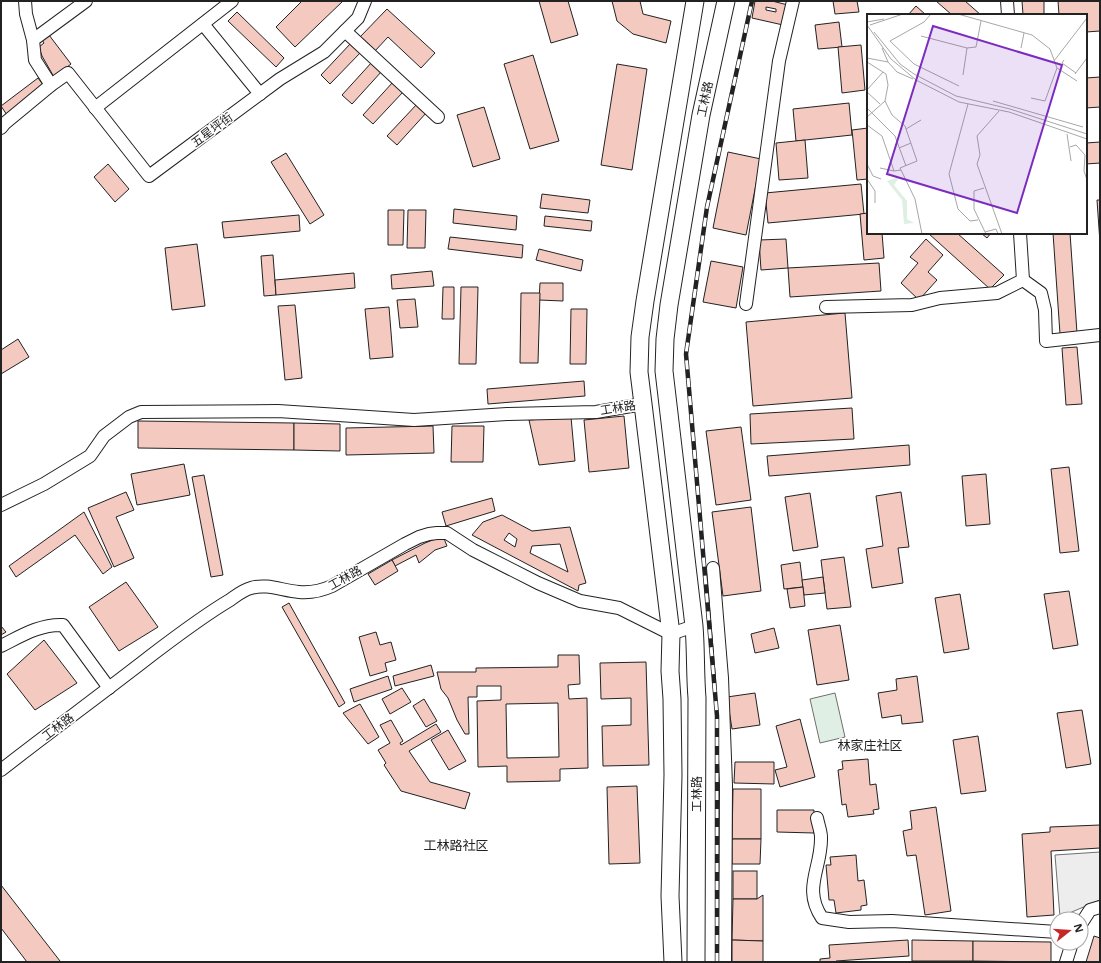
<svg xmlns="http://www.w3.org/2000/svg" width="1101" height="963" font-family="'Open Sans','Noto Sans SC',sans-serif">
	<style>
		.green { fill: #e0efe3; stroke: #6f6f6f }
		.parking { fill: #ededed; stroke: #6f6f6f }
		.building { fill: #f3c9c0; stroke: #222; fill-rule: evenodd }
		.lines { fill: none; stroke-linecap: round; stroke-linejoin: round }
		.minor-casing { stroke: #222; stroke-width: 14 }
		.highway-casing { stroke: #222; stroke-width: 19 }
		.minor { stroke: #fff; stroke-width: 12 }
		.highway { stroke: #fff; stroke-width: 17 }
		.rail-casing { stroke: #222; stroke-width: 4.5 }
		.rail { stroke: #fff; stroke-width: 3; stroke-dasharray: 9; stroke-linecap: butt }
		.labels { text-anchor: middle; stroke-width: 3; stroke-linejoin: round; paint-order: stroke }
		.street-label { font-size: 12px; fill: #222; stroke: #fff }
		.neighbourhood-label { font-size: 13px; fill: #222; stroke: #fff }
		.inset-road { fill: none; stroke: #a7a7a7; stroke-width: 1 }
		.view { fill: #7b2cbf; fill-opacity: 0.15; stroke: #7b2cbf; stroke-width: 2 }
		.inset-edge { fill: none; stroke: #222; stroke-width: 2 }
	</style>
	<rect width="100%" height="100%" fill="#fff"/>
	<polygon class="green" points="835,693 845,737 820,743 810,699"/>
	<polygon class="parking" points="1100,852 1100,900 1060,917 1055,855"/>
	<g class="building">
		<polygon points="302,1 343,1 295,47 276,27"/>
		<polygon points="539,1 568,1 578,35 551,43"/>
		<polygon points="612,1 640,1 643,14 671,21 666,43 633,34 617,21"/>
		<path d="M755,1h17l16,4 -5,20 -31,-7zM766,7l10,2v3l-10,-2z"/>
		<polygon points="833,1 857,1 859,12 835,14"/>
		<polygon points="936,1 965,1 981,15 952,15"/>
		<polygon points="1022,1 1044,1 1044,15 1023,15"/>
		<polygon points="1058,1 1100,1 1100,31 1086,32 1086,15 1059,15"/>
		<polygon points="916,6 926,15 908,15"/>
		<polygon points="387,9 435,53 421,68 388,37 374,52 359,38"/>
		<polygon points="237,12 284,58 276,67 228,21"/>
		<polygon points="839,22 842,47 818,49 815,25"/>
		<polygon points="49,35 71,64 54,77 42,56 39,47 44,43 42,40"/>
		<polygon points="351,43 361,52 330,84 321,75"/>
		<polygon points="861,45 865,90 842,93 838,47"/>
		<polygon points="533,55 559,141 530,149 504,64"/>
		<polygon points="372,62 382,71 352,104 342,95"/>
		<polygon points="617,64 647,69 632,170 601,165"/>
		<polygon points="1100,77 1100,107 1086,108 1086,78"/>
		<polygon points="38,78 44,86 7,115 1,106"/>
		<polygon points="393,82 403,92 373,124 363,115"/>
		<polygon points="418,103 427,112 397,145 387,136"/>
		<polygon points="849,103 852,135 796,141 793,109"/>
		<polygon points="484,107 500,159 473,167 457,115"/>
		<polygon points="868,128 868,179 857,180 852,130"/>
		<polygon points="805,140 808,178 779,180 776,143"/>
		<polygon points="1100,142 1100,163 1086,164 1086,143"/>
		<polygon points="728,152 761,159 746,235 713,228"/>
		<polygon points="286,153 324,215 310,224 271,162"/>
		<polygon points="108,164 129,189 115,202 94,177"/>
		<polygon points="861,184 864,214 768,223 765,193"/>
		<polygon points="542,194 590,200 588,213 540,208"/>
		<polygon points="1097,200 1100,200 1100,243"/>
		<polygon points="454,209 517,216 516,230 453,223"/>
		<polygon points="388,210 404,210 403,245 388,245"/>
		<polygon points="408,210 426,210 425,248 407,248"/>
		<polygon points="868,213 868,233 882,233 884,258 864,260 860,214"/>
		<polygon points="299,215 300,231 224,238 222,222"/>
		<polygon points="545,216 592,221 591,231 544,226"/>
		<polygon points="928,233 957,233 1004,275 990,289"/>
		<polygon points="981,233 991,233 987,238"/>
		<polygon points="1053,233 1070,233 1077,333 1060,334"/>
		<polygon points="450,237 523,245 522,258 448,249"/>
		<polygon points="786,239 788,268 761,270 759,240"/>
		<polygon points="926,239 943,255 928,272 937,280 919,300 901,283 918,263 910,257"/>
		<polygon points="197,244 205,306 172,310 165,248"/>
		<polygon points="539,249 583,260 581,271 536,260"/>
		<polygon points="273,255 276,295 264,296 261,256"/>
		<polygon points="711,261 743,267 736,308 703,302"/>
		<polygon points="879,263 881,291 790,297 788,268"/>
		<polygon points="432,271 434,286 392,289 391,275"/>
		<polygon points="354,273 355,288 276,295 275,280"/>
		<polygon points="540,283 563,283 563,301 539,300"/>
		<polygon points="443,287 454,287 454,319 442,319"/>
		<polygon points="461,287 478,287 476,364 459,364"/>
		<polygon points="521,293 540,293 538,363 520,363"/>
		<polygon points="415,299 418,327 400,328 397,300"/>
		<polygon points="295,305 302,378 285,380 278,306"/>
		<polygon points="389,307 393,357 370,359 365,309"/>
		<polygon points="571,309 587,309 586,364 570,364"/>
		<polygon points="845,313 852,398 753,406 746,322"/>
		<polygon points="18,339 29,357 1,374 1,350"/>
		<polygon points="1077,347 1082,404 1066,405 1062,348"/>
		<polygon points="584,381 585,396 488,404 487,389"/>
		<polygon points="852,408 854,439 751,444 750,414"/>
		<polygon points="624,416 629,468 589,472 584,420"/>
		<polygon points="571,417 575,461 539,465 529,420"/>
		<polygon points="138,421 294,423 294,450 138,448"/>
		<polygon points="294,423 340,424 340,451 294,450"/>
		<polygon points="433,426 434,453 346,455 346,428"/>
		<polygon points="452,426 484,426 483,462 451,462"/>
		<polygon points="741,427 751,500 716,505 706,431"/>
		<polygon points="909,445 910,465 769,476 767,456"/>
		<polygon points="184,464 190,495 137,505 131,474"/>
		<polygon points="1069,467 1079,551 1060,553 1051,469"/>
		<polygon points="986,474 990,524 966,526 962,476"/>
		<polygon points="204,475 223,575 211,577 192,477"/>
		<polygon points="126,492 134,510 116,517 134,558 114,567 88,508"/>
		<polygon points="901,492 909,547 898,548 903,583 872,588 866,549 883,546 876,496"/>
		<polygon points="810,493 818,547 793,551 785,497"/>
		<polygon points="492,498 495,511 446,526 442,512"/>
		<polygon points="751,507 761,591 723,596 712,512"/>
		<polygon points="84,512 112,567 103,574 75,535 16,577 9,566"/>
		<path d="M502,515l30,16 38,-4 16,56 -7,2 -1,6 -106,-56 11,-13zM509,533l8,6 -2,8 -11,-7zM560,544l8,28 -38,-19 2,-7z"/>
		<polygon points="443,536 447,546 435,550 419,563 416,555 395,566 392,560 425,543"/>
		<polygon points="844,557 851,607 827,609 821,560"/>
		<polygon points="392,560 398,571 375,585 368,574"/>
		<polygon points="800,562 803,587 784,589 781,565"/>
		<polygon points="823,577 825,593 804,595 802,580"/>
		<polygon points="126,582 158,627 119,651 89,607"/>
		<polygon points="803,587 805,606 790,608 787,589"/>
		<polygon points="1069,591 1078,645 1053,649 1044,594"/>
		<polygon points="960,594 969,649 944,653 935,598"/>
		<polygon points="289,603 345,703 339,707 282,607"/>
		<polygon points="840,625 849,680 817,685 808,630"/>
		<polygon points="1,626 6,632 1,635"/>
		<polygon points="774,628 779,648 755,653 751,634"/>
		<polygon points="376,632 380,645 391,642 396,660 385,663 387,671 370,676 359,637"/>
		<polygon points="44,640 77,683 35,710 7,674"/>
		<path d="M558,655h21l1,29 -12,1 1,14 18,-1 1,70 -28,1v12l-53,1v-16l-29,1 -1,-66 24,-1v-14h-24v11h-9l1,37h-4l-8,-14 -9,-22 -7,-9 -4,-17h39v-4l82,-1zM558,703l1,54 -52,1 -1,-54z"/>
		<polygon points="646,662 649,765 603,766 602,726 631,725 631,698 601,699 600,663"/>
		<polygon points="431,665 434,676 395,686 393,676"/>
		<polygon points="388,676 392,689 354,702 350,689"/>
		<polygon points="917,676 923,722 902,724 901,715 882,718 878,693 897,690 896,679"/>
		<polygon points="402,688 411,702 390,714 382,699"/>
		<polygon points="755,693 760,725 732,729 727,697"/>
		<polygon points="424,699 437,721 426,727 413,706"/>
		<polygon points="360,704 379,737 368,744 343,713"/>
		<polygon points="1082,710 1091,764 1066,768 1057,713"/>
		<polygon points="800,719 815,777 780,787 775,770 787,767 776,726"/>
		<polygon points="391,720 403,741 400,743 401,745 436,724 441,732 409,751 430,782 470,793 465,809 401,791 384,765 386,763 378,750 390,743 380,725"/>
		<polygon points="448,730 466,761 449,770 431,740"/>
		<polygon points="978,736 986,791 961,794 953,740"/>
		<polygon points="868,759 870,785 876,784 879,809 873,810 874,814 848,817 846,804 842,805 838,770 843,769 842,761"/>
		<polygon points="735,762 774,762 774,784 734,783"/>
		<polygon points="637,786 640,863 609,864 607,787"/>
		<polygon points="733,789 761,789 761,839 732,839"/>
		<polygon points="936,807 951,911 925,915 916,855 907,856 903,831 912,829 910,811"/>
		<polygon points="777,810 814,810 814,833 777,832"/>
		<polygon points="1100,825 1100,848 1051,851 1054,915 1027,917 1022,834 1050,832 1050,827"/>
		<polygon points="732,839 761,839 760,864 732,864"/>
		<polygon points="856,855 858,881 864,880 867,905 861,906 861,910 836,913 834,900 829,900 826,865 831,865 830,857"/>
		<rect x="733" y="871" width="24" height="28"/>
		<polygon points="1,885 60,961 59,962 27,962 1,928"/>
		<polygon points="763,895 763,941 732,940 733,899 757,899"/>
		<polygon points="1094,936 1100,938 1100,962 1086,962"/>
		<polygon points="732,940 763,941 763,962 732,962"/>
		<polygon points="908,940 909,956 836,961 836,962 820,962 820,959 830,958 829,945"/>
		<polygon points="912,940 973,941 973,961 912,961"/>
		<polygon points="973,941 1051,942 1051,962 973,961"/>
	</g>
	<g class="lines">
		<defs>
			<g id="minor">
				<polyline points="25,1 26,14 33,40"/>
				<polyline points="1007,1 1008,15"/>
				<polyline points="203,24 260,94"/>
				<polyline points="345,31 438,117"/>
				<polyline points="51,85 35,60 33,40 86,1"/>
				<polyline points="95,108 232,1"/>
				<polyline points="1,128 5,123 51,85 68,73 149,176 280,79 324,52 358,18 365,1"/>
				<polyline points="1023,280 1041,293 1045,310 1046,341 1100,335"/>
				<polyline points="746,304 779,61 793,1"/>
				<polyline points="826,307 912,305 940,298 997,293 1023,280 1020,233"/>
				<polyline points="1,505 44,484 90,456 104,436 129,417 141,412 278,411 414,420 507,414 596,412 643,404"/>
				<polyline points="713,568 722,678 726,785 725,962"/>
				<path d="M1,646c20,-10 39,-22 62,-21l46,63"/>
				<path d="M1,770c50,-39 102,-77 152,-116 25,-19 50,-38 77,-54 7,-5 13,-10 21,-12 16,-5 32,3 48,4 12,1 22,-1 33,-6l73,-42 14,-7 10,-3 8,-1h10l26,17 65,33 42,18 39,7 52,26 23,-8"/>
				<path d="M817,818c1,6 4,13 4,19 1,31 -19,51 1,81l27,4 43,-1 165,11"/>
				<polyline points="1081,924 1090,910 1100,907"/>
				<polyline points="1066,962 1072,943"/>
			</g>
			<g id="highway">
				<polyline points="673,962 670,896 673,775 672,699 670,671 671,634 643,404 639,372 640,337 645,301 695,1"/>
				<path d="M696,962l1,-264c-2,-24 -1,-48 -3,-72l-30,-255 1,-32 4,-34 32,-190 25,-114"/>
			</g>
		</defs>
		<use href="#minor" class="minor-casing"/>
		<use href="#highway" class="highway-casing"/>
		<use href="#minor" class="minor"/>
		<use href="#highway" class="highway"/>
		<defs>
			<polyline id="rail" points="717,962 717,716 686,354 707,207 752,1"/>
		</defs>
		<use href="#rail" class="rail-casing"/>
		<use href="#rail" class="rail"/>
	</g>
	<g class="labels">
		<g class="street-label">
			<text transform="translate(705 99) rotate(-78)" y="4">工林路</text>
			<text transform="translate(212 130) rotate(-37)" y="4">五星坪街</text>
			<text transform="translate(618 408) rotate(-9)" y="4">工林路</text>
			<text transform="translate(345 578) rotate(-29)" y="4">工林路</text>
			<text transform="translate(58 727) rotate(-37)" y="4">工林路</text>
			<text transform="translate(697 794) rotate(-90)" y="4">工林路</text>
		</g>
		<g class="neighbourhood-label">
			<text x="870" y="750">林家庄社区</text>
			<text x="456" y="850">工林路社区</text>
		</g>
	</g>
	<g transform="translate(867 14)">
		<rect width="220" height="220" fill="#fff"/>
		<path d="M29,164h3l-5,7 13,16v18l7,4 -10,1 -2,-24 -15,-19z" fill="#e0efe3"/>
		<path class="inset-road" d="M64,0l-7,8 -34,19 24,23 45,22M91,0l74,21 18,14 7,19 20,13M0,8l17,-3M0,11l24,34 25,21 43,22 50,10 78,27M3,11l33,-11M7,18l26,32 14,10 42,22 54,13 77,25M54,22l46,12 -4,27M15,34l6,14 9,10 16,7M100,34l9,-1 5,-26M154,34l3,-15M0,44l21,4M197,46l-2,3 14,10M187,47l33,-43M0,48l19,12 2,11 -3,16 7,14 13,11 12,35 -17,7 1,2M208,60l12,-16M0,76l16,-18M0,78l13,12M164,84l14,3 12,-33M126,87l90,26M101,90l-19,70 9,35 12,12 8,-1M0,94l28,28 11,30M132,97l-22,25 3,19 -3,9 25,70M0,103l18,-16M0,111l15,11 12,35 7,-1M39,115l15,-9M200,120l4,27M203,133l6,-2 9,10 -1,16 3,9M32,134l12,-5M0,150l6,12 8,3M13,154l14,3M34,156l14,29 7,35M0,165l8,12v12M117,174l-10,3v18l12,25M118,218l11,-3 2,5"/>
		<path class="view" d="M66,12l129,39 -45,148 -130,-39z"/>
		<rect width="220" height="220" class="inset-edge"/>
	</g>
	<rect width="1101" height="963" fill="none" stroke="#222222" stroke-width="4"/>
	<g transform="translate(1069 931) rotate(73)"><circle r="19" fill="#ffffff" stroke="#a7a7a7"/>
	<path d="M0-3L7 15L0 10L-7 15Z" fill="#c62828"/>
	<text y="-6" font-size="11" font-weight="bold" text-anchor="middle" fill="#222222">N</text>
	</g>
</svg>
